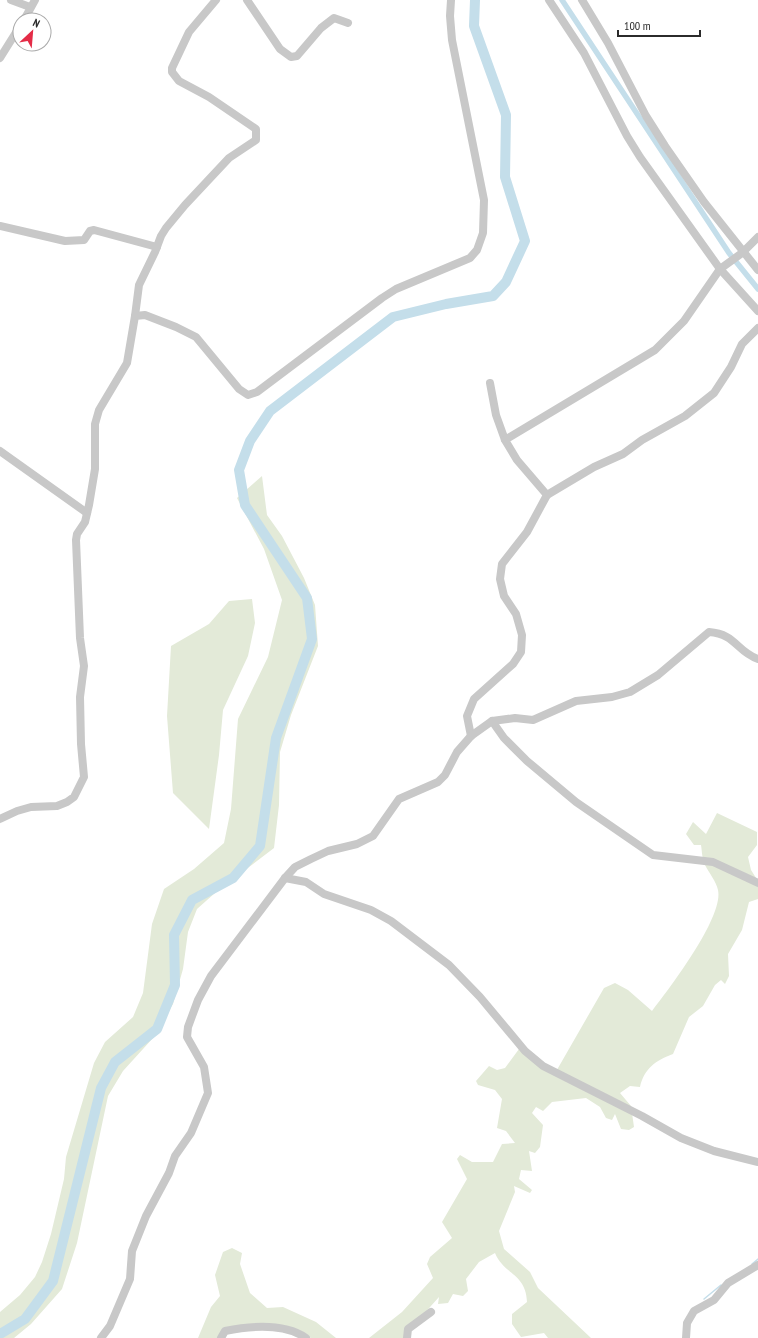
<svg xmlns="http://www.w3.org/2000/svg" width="758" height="1338" font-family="'PT Sans Narrow',sans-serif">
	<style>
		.green { fill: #e3ead8 }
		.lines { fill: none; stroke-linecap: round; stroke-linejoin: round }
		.stream { stroke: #c4deea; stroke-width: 1.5 }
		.canal { stroke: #c4deea; stroke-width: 5.5 }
		.river { stroke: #c4deea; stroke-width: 10 }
		.minor { stroke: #c8c8c8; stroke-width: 8 }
	</style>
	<rect width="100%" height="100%" fill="#fff"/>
	<g class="green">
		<polygon points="262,476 267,515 282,536 304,578 315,605 318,646 291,715 280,752 279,805 274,848 215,893 197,909 188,932 183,969 173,1004 153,1038 123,1071 108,1096 77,1243 62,1289 31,1324 14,1338 0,1338 0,1312 20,1295 35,1277 42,1262 51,1234 64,1179 66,1157 94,1063 105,1042 133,1017 143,993 152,924 164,889 194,869 224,843 231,809 238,719 268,657 282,600 264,549 237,498"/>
		<polygon points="252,599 255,623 248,656 223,710 219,755 209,829 173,793 167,716 171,646 209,624 229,601"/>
		<path d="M717,813l40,19v13l-9,12 3,13 7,11v18l-9,3 -7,28 -14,24 1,22 -4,8 -4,-4 -6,5 -12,21 -14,11 -16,37c-17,6 -29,15 -33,33l-10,-1 -10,7 11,13 3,21 -5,3 -8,-1 -6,-15 -3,6 -6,-2 -6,-11 -14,-9 -34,4 -9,9 -7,-4 -4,6 11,12 -3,22 -5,6 -6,-2 3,20 -11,-1 -2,9 13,11 -2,3 -16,-7 1,6 -16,39 5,18 26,23 8,16 53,50h-43l-4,-5 -23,4 -9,-13v-10l15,-12c-1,-29 -23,-27 -32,-49l-16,9 -13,17 2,12 -5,5 -10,-2 -5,9 -10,1 1,-7 -34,38 -1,3h-35l33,-26 31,-34 -6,-14 3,-7 22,-19 -10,-16 25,-43 -10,-20 3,-4 12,7h21l9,-18 13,-1 -9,-12 -9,-3 5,-29 -7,-9 -17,-5 -2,-4 13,-15 8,4 8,-2 14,-19 35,26 50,-87 11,-5 13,7 24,21c17,-22 72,-94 66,-121 -2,-9 -9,-17 -13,-25 -3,-6 -3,-14 -4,-20h-7l-8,-11 7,-12 13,12z"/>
		<polygon points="232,1248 242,1253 240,1264 250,1293 267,1308 283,1307 316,1322 336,1338 311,1338 294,1328 236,1326 218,1338 198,1338 211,1307 220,1296 215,1275 223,1252"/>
	</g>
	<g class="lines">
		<g class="stream">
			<polyline points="752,1264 758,1259"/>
			<polyline points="704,1299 721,1285"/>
		</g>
		<polyline class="canal" points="562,0 729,253 758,289"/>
		<polyline class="river" points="0,1334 25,1319 53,1281 101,1088 115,1062 157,1029 175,985 174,935 192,900 233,878 260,846 276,738 312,639 307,598 245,505 239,470 250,441 270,411 393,317 446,304 493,296 506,282 525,241 505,177 506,115 474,26 475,0"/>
		<g class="minor">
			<polyline points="11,0 30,7"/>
			<polyline points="247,0 280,49 291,57 297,56 321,28 334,18 348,23"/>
			<polyline points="549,0 584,53 627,136 640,157 720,269 758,311"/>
			<polyline points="582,0 608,43 646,116 665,146 704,202 758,270"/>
			<polyline points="24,20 35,0"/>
			<polyline points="0,58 20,26"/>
			<polyline points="0,226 65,241 84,240 90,231 94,230 157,247"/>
			<polyline points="135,316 139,285 155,252 161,236 166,228 185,205 229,158 256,140 256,129 209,97 179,81 172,72 172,68 189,32 216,0"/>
			<polyline points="490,383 496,415 505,440"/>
			<polyline points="0,451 87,513"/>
			<polyline points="547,495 594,467 623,454 642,440 685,416 714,393 731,367 742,344 758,328"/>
			<polyline points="492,721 504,738 527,761 576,802 653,855 713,862 758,883"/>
			<polyline points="471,736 467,716 474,699 513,664 521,652 522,635 516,614 504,596 500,579 502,564 527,532 547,495 517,460 505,440 655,350 684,321 720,269 742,253 758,237"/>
			<polyline points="0,819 17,811 31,807 57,806 67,802 74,797 84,777 81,744 80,697 84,666 80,638 76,540 77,534 85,522 89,505 95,469 95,424 99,410 127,363 135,316 145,315 176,327 196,337 239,389 248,395 257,392 382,298 396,289 470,258 477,250 483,233 484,200 452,40 450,16 451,0"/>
			<polyline points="285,878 306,882 324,894 371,910 391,921 449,965 480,997 525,1051 543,1066 642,1116 681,1138 714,1151 758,1162"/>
			<path d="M101,1338l9,-12 20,-47 2,-28 14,-35 23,-43 6,-17 16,-23 17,-40 -4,-26 -17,-30 1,-10 10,-27 13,-24 74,-98 10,-11 16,-8 17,-8 29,-7 16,-8 26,-37 39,-17 7,-7 12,-23 14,-16 21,-15 23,-3 18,2 43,-19 36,-4 18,-5 28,-17 51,-43c27,2 27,19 49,27"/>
			<path d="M221,1338l4,-7c25,-5 59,-8 81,7"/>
			<polyline points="407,1338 408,1329 431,1312"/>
			<polyline points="686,1338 687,1323 694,1311 714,1300 728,1283 758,1265"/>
		</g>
	</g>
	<g transform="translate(32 32) rotate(26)"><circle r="19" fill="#ffffff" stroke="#aaaaaa"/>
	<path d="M0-3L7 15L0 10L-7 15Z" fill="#e42c47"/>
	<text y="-6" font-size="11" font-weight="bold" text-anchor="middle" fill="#2b2b2b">N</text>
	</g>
	<path d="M618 30v6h82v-6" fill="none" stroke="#2b2b2b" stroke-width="2"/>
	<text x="624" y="30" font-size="12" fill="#2b2b2b" stroke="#ffffff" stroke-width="3" paint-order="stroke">100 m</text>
</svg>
